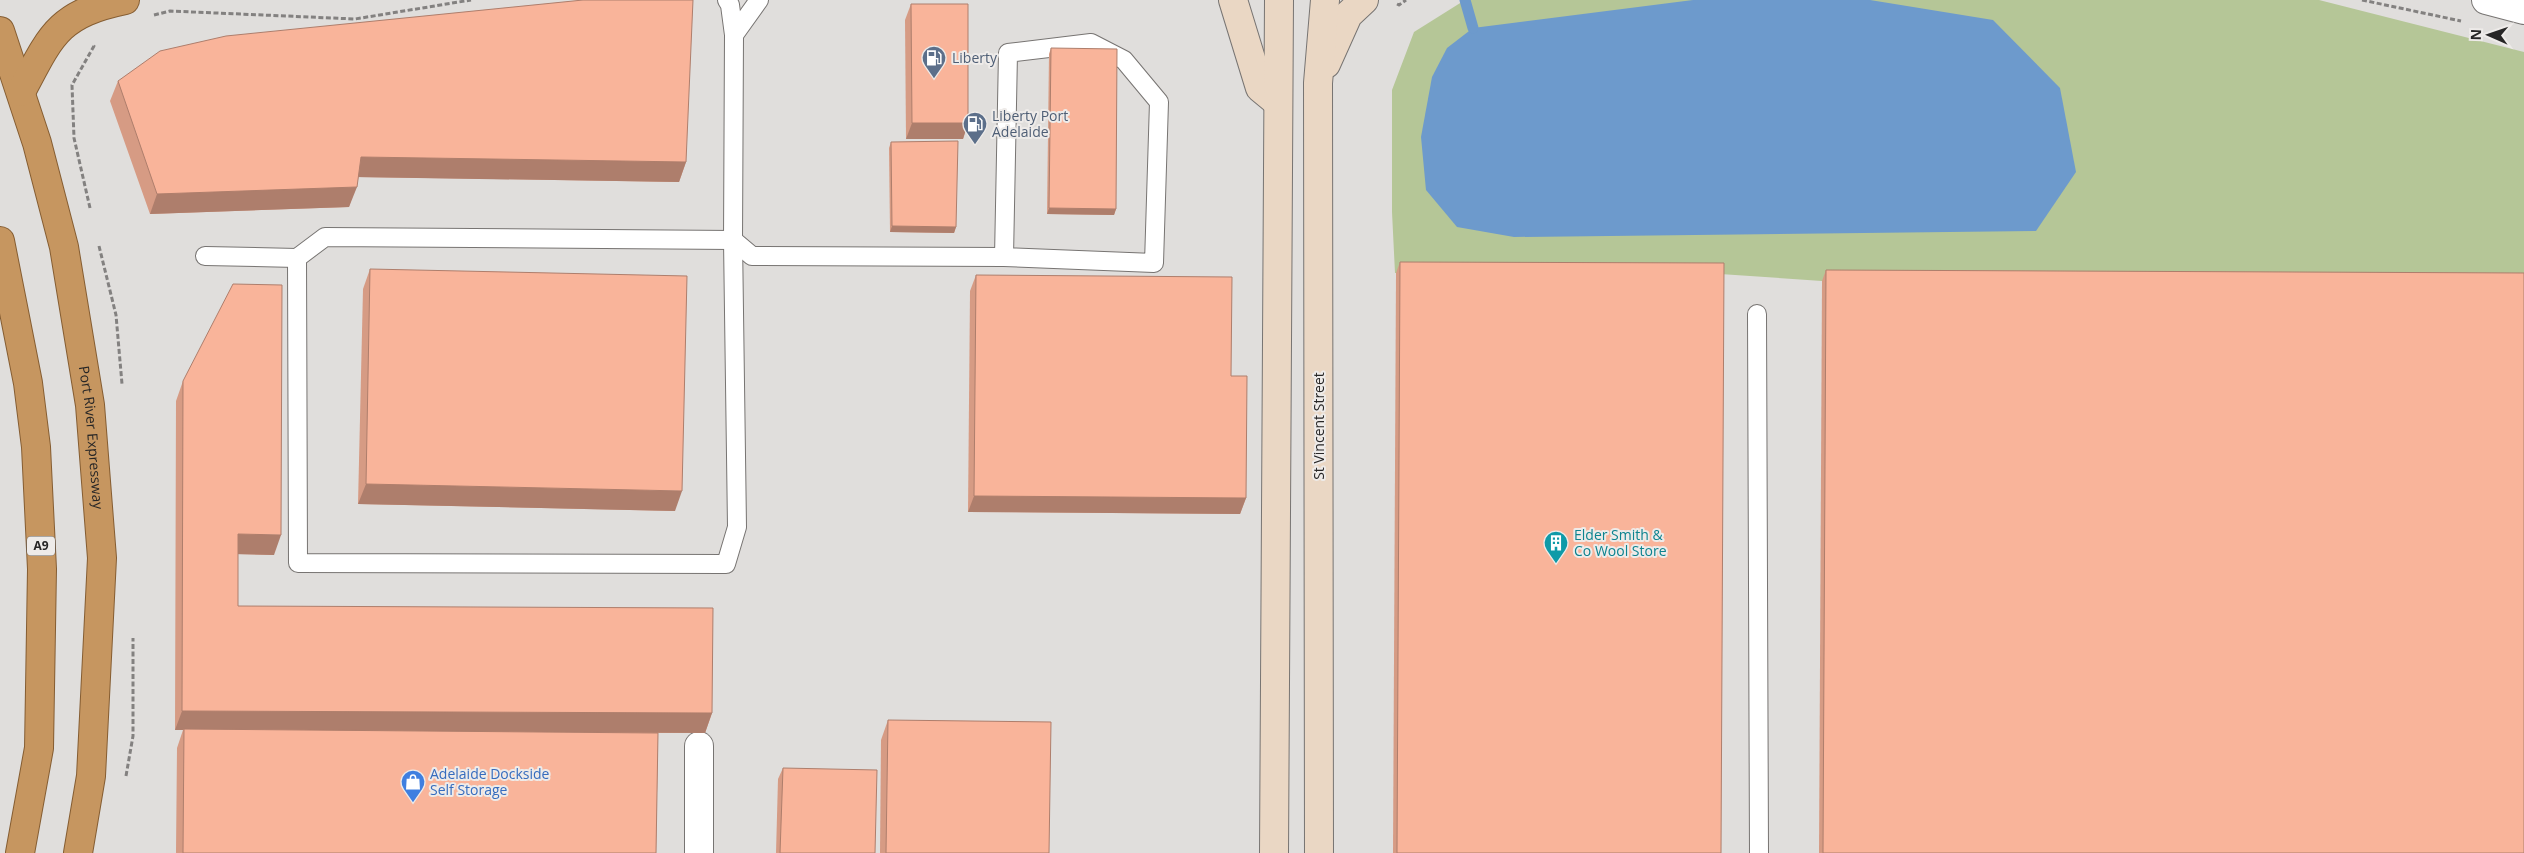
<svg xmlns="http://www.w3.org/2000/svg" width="2524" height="853" font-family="'Open Sans',sans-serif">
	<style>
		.green { fill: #b5c697 }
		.water { fill: #6d9acc }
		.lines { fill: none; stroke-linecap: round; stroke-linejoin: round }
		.stream { stroke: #6d9acc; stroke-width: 11 }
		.service-casing { stroke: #777472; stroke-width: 20 }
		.minor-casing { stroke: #777472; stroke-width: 30 }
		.tertiary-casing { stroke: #777472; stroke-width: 30 }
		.secondary-casing { stroke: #777472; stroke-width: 30 }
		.trunk-casing { stroke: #855d32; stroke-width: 30 }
		.path { stroke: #838180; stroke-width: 3; stroke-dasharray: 5 2.5; stroke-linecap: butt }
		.service { stroke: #fff; stroke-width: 18 }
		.minor { stroke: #fff; stroke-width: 28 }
		.tertiary { stroke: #fff; stroke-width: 28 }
		.secondary { stroke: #ead7c4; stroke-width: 28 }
		.trunk { stroke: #c69660; stroke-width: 28 }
		.wall { fill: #d69b84 }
		.shaded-wall { fill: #ae7e6c }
		.building { fill: #f9b49a; stroke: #ae7e6c }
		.labels { text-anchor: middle; stroke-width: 4; stroke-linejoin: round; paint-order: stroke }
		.shield { fill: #eeebe9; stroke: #636160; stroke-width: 1 }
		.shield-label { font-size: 12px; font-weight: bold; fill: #272626 }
		.service-label { font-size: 14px; fill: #4e5e75; stroke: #eeebe9; text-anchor: start }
		.street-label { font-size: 14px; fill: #272626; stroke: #eeebe9 }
		.culture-label { font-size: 14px; fill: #0d838f; stroke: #eeebe9; text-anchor: start }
		.shop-label { font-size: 14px; fill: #366cbe; stroke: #eeebe9; text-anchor: start }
	</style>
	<rect width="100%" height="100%" fill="#e0dedc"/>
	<polygon class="green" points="1465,0 2319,0 2524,52 2524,284 1822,281 1720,274 1395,273 1392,212 1392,90 1414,32"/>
	<polygon class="water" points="1693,0 1870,0 1993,20 2060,88 2076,172 2036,231 1514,237 1457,227 1426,190 1421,137 1432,77 1447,48 1473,28"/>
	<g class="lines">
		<polyline class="stream" points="1465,0 1473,28"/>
		<defs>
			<g id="service">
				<polyline points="734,35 759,0"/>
				<polyline points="205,256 297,258 325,237 733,240 752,256 1004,257 1154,263 1159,102 1124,60 1091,43 1008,53 1004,257"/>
				<polyline points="297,258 298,563 726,564 737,527 733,240 734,35 730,5 727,0"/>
				<polyline points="1757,314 1759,853"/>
			</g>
			<polyline id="minor" points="699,853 699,746"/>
			<polyline id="tertiary" points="2486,0 2524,10"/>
			<g id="secondary">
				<polyline points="1233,0 1260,88 1277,102"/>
				<polyline points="1326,64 1348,15 1364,0"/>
				<polyline points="1274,853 1279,0"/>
				<polyline points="1319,853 1318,83 1325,0"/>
			</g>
			<g id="trunk">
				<path id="s1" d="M0,31l37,112 27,104 26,158 12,153 -11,218 -13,77"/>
				<path d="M21,92c30,-57 37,-78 104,-92"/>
				<polyline points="0,241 28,383 36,447 42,569 39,748 20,853"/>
			</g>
		</defs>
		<use href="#service" class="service-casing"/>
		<use href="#minor" class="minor-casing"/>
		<use href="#tertiary" class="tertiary-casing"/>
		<use href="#secondary" class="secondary-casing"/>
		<use href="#trunk" class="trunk-casing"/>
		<g class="path">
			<polyline points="2362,0 2461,21"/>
			<polyline points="1397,4 1399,5 1406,0"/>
			<polyline points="154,15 170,11 355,19 471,0"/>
			<polyline points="90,208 74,138 72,85 94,46 93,45"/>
			<polyline points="99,246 116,315 122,384"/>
			<polyline points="126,776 133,736 133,638"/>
		</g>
		<use href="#service" class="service"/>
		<use href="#minor" class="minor"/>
		<use href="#tertiary" class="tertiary"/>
		<use href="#secondary" class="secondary"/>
		<use href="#trunk" class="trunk"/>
	</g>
	<g class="wall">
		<polygon points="911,4 968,123 963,139 906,139 905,20"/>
		<polygon points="1051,48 1116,209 1114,215 1047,214 1049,54"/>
		<polygon points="118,81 686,162 679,182 358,177 349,207 150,214 110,101"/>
		<polygon points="891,142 956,227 954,233 890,232 889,148"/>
		<polygon points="1400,262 1721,853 1393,853 1396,273"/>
		<polygon points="370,269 675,511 358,504 363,289"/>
		<polygon points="1826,270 2524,853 1819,853 1822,281"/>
		<polygon points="976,275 1231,376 1246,498 1240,514 968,512 970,291"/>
		<polygon points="183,381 274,555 238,554 238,606 712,713 705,733 658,733 656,853 176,853 177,748 183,730 175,730 176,401"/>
		<polygon points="888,720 1049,853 880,853 881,740"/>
		<polygon points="783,768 875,853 776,853 778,779"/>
	</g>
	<g class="shaded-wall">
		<polygon points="912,123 968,123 963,139 906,139"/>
		<polygon points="361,157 686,162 679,182 354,177"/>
		<polygon points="357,187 349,207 150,214 157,194"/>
		<polygon points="1049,208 1116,209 1114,215 1047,214"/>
		<polygon points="892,226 956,227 954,233 890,232"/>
		<polygon points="366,484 682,491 675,511 358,504"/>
		<polygon points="974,496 1246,498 1240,514 968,512"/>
		<polygon points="238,534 281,535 274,555 231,554"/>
		<polygon points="182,711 712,713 705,733 184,730 184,729 183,730 175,730"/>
	</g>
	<g class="building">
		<polygon points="583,0 693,0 686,162 361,157 357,187 157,194 118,81 160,51 226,36"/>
		<polygon points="911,4 968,4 968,123 912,123"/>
		<polygon points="1051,48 1117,49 1116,209 1049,208"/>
		<polygon points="958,141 956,227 892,226 891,142"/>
		<polygon points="1400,262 1724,263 1721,853 1397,853"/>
		<polygon points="370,269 687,276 682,491 366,484"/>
		<polygon points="1826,270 2524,273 2524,853 1823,853"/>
		<polygon points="976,275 1232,277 1231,376 1247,376 1246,498 974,496"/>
		<polygon points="233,284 282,285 281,535 238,534 238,606 713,608 712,713 182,711 183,381"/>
		<polygon points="888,720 1051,722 1049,853 886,853"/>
		<polygon points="184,729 658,733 656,853 183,853"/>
		<polygon points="783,768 877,770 875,853 780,853"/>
	</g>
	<defs>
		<symbol id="fuel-pin" viewBox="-11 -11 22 30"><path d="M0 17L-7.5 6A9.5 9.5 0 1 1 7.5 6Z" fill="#5c6f8a" stroke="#eeebe9"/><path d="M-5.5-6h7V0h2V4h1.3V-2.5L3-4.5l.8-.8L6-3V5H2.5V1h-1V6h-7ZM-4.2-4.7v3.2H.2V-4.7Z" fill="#fff"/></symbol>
		<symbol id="building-pin" viewBox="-11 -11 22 30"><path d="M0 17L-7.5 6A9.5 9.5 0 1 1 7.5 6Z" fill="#0f9aa8" stroke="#eeebe9"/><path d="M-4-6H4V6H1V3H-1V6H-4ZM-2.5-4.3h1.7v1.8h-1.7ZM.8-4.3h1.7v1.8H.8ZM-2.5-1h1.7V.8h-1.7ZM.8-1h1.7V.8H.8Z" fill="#fff"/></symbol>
		<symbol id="shop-pin" viewBox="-11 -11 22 30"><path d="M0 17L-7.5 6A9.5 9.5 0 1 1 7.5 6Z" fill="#3f7fe0" stroke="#eeebe9"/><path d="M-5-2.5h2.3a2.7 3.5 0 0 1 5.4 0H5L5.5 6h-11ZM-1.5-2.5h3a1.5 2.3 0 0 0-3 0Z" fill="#fff"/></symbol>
	</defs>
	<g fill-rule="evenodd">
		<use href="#fuel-pin" x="920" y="44" width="28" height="38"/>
		<use href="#fuel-pin" x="961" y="110" width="28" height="38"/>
		<use href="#building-pin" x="1542" y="529" width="28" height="38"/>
		<use href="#shop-pin" x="399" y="768" width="28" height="38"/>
	</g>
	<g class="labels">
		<rect class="shield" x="27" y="536.5" width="28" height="19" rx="4"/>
		<g class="shield-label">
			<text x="41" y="550">A9</text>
		</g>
		<g class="service-label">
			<text x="952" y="63">Liberty</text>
			<text x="992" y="121">Liberty Port<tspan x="992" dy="16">Adelaide</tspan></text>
		</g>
		<g class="street-label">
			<text transform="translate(1319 426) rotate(-90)" y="5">St Vincent Street</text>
			<text dy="5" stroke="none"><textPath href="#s1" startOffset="418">Port River Expressway</textPath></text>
		</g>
		<g class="culture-label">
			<text x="1574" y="540">Elder Smith &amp;<tspan x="1574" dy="16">Co Wool Store</tspan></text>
		</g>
		<g class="shop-label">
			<text x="430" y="779">Adelaide Dockside<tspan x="430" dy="16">Self Storage</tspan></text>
		</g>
	</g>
	<g transform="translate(2489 35) rotate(272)" stroke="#eeebe9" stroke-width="4" paint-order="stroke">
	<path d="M0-4L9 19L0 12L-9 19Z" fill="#272626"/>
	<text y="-8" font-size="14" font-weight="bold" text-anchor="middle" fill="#272626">N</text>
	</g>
</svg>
